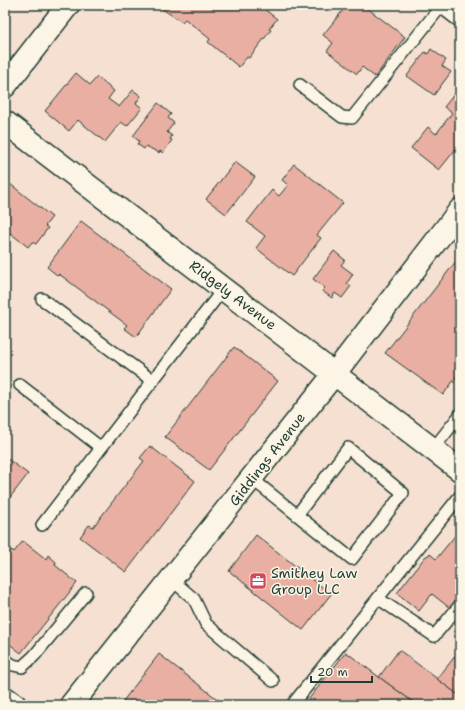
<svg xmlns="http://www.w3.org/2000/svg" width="465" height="710" font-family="'Shantell Sans',sans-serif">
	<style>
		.building { fill: #e8afa2; stroke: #1f3d34 }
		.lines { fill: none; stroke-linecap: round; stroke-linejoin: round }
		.service-casing { stroke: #1f3d34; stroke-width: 14 }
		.minor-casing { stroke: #1f3d34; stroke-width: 25 }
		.tertiary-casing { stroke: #1f3d34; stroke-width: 25 }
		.secondary-casing { stroke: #1f3d34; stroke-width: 25 }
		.service { stroke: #fcf5e5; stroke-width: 11 }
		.minor { stroke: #fcf5e5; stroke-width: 22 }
		.tertiary { stroke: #fcf5e5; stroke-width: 22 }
		.secondary { stroke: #fcf5e5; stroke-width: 22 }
		.labels { text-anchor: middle; stroke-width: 3; stroke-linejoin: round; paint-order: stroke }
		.street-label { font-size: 14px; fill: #1f3d34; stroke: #fcf5e5 }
		.poi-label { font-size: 14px; fill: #1f3d34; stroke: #fcf5e5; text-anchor: start }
	</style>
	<rect width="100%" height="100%" fill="#f6e0d1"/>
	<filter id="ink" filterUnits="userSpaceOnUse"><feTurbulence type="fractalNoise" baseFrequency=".025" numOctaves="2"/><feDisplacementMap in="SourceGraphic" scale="8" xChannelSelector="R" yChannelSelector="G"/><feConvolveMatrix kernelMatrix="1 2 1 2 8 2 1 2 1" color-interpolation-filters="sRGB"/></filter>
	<g filter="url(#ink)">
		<g class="building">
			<polygon points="156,5 259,5 277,19 269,29 271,30 249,58 247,57 239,67 208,42 210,39 185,19 182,22"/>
			<polygon points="347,5 363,5 405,37 375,77 362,67 357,74 327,51 333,43 323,35"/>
			<polygon points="431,49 446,60 442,66 451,72 434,95 407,76 425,52 428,54"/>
			<polygon points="76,73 90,85 97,77 114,91 108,99 119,107 133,90 141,96 136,103 142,108 127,126 121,122 105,142 78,120 69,131 45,111"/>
			<polygon points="460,87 460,144 439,170 411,148 428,127 436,134 452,113 444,107"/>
			<polygon points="158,103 171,114 168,118 174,123 167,132 172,136 170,139 172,140 163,153 160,151 159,153 146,146 144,149 137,144 139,141 133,136"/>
			<polygon points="235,162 255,177 226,214 206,199"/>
			<polygon points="294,164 343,203 317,235 321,238 292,276 256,248 265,236 247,222 272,190 279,196 288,185 282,180"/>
			<polygon points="5,180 52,217 45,226 48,228 36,244 32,242 28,247 5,229"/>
			<polygon points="81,221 171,289 136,337 124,328 127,325 59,274 58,276 47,267"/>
			<polygon points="334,251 345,260 341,265 353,274 347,283 351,286 342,298 335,293 332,298 322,291 325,288 313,279"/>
			<polygon points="460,256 460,372 443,395 385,353"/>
			<polygon points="234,347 278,381 209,470 165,437"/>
			<polygon points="150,446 195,481 126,572 80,537 89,525 93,527 144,461 140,458"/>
			<polygon points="5,457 28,474 5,504"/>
			<polygon points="458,532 460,534 460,597 451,609 432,594 419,611 397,593 425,557 430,554 436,559"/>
			<polygon points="256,535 331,594 303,630 229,571"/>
			<polygon points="23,541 46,559 48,555 56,562 55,565 77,583 21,653 7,642 8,640 5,637 5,558 12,550 14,552"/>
			<polygon points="399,650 460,696 460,705 417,705 379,677"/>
			<polygon points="460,650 460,696 437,679"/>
			<polygon points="346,652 379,677 417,705 304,705"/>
			<polygon points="159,654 225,705 120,705"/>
		</g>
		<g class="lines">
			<defs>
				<g id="service">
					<polyline points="300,85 342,117 352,118 442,5"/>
					<polyline points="42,299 153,381"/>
					<polyline points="20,385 100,447"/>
					<polyline points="433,449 460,415"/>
					<polyline points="251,478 352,559 403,493 348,448 297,515"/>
					<polyline points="42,525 224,288"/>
					<polyline points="171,579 194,599 206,624 273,681"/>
					<polyline points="379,599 434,636 460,605"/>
					<polyline points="5,660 13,665 22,667 34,656 86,593"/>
					<polyline points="292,705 460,496"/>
				</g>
				<g id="minor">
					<polyline points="5,698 15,705"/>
					<polyline points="71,705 335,373 460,210"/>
				</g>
				<g id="tertiary">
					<polyline points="447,5 460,15"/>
					<polyline points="5,86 68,5"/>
				</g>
				<polyline id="secondary" points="5,122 460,470"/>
			</defs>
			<use href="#service" class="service-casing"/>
			<use href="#minor" class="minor-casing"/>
			<use href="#tertiary" class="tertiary-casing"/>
			<use href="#secondary" class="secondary-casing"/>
			<use href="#service" class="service"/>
			<use href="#minor" class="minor"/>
			<use href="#tertiary" class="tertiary"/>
			<use href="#secondary" class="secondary"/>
		</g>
	</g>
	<defs>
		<symbol id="office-square" viewBox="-11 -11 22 22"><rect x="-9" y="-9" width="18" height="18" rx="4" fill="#d1495b" stroke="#fcf5e5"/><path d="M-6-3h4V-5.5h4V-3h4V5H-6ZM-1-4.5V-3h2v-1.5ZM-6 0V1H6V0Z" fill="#fff"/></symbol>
	</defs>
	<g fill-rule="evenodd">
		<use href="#office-square" x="248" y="571" width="20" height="20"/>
	</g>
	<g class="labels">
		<g class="street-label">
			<text transform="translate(233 295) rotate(37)" y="5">Ridgely Avenue</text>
			<text transform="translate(267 459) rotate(-52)" y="5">Giddings Avenue</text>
		</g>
		<g class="poi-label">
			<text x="271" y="578">Smithey Law<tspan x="271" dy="16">Group LLC</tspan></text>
		</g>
	</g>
	<rect width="465" height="710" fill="none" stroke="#fcf5e5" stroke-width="20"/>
	<rect x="10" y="10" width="445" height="690" fill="none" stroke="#1f3d34" stroke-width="1.5" filter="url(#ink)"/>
	<path d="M311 676v6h61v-6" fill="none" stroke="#1f3d34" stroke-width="2"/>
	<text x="317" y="676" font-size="12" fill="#1f3d34" stroke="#fcf5e5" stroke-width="3" paint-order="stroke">20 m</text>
</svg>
